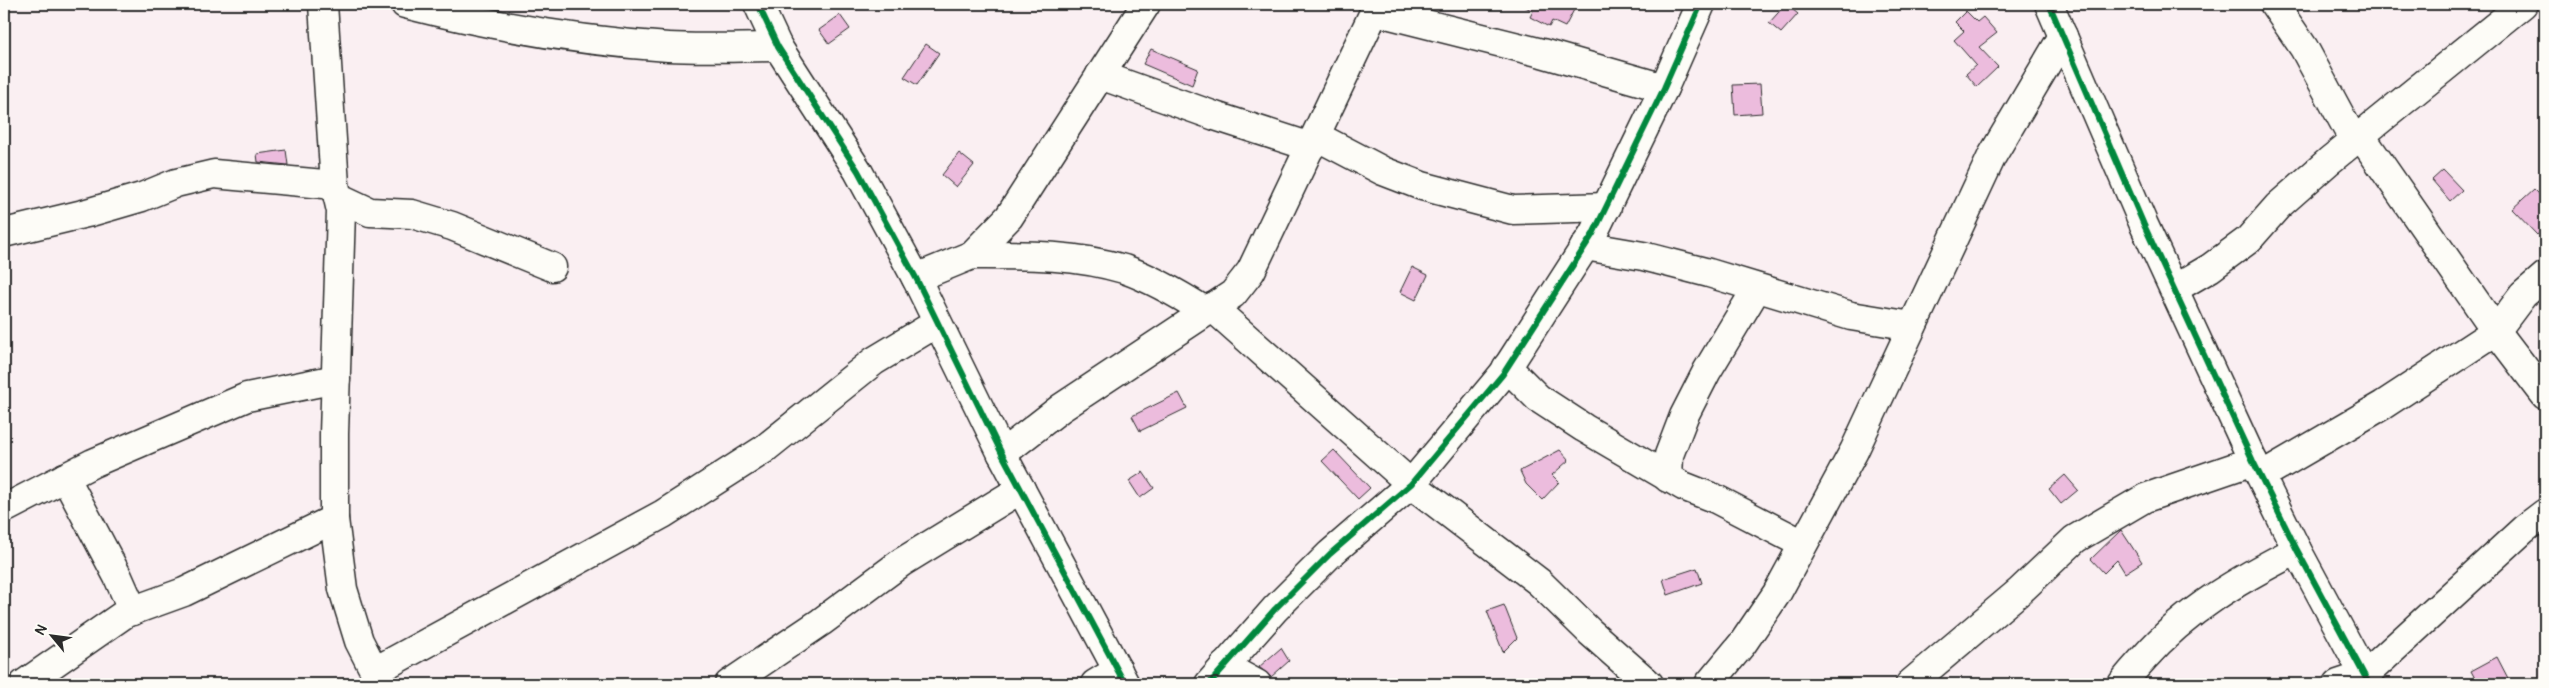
<svg xmlns="http://www.w3.org/2000/svg" width="2549" height="688" font-family="Pangolin,sans-serif">
	<style>
		.building { fill: #ecbcdd; stroke: #2b2b2b }
		.lines { fill: none; stroke-linecap: round; stroke-linejoin: round }
		.minor-casing { stroke: #2b2b2b; stroke-width: 31 }
		.minor { stroke: #fdfcf7; stroke-width: 28 }
		.cycleway-casing { stroke: #fdfcf7; stroke-width: 9 }
		.cycleway { stroke: #00873e; stroke-width: 6 }
	</style>
	<rect width="100%" height="100%" fill="#faeff2"/>
	<filter id="ink" filterUnits="userSpaceOnUse"><feTurbulence type="fractalNoise" baseFrequency=".02" numOctaves="2"/><feDisplacementMap in="SourceGraphic" scale="10" xChannelSelector="R" yChannelSelector="G"/><feConvolveMatrix kernelMatrix="1 2 1 2 8 2 1 2 1" color-interpolation-filters="sRGB"/></filter>
	<g filter="url(#ink)">
		<g class="building">
			<polygon points="1520,4 1577,4 1565,27 1552,21 1549,27 1530,17 1533,11"/>
			<polygon points="1786,4 1798,14 1781,33 1769,23"/>
			<polygon points="1966,11 1977,22 1983,17 1997,33 1979,47 1998,67 1977,87 1966,74 1976,65 1954,40 1964,31 1955,22"/>
			<polygon points="840,15 850,29 829,44 819,30"/>
			<polygon points="926,44 939,53 917,85 904,77"/>
			<polygon points="1151,49 1198,69 1192,85 1143,64"/>
			<polygon points="1760,84 1762,113 1735,115 1733,85"/>
			<polygon points="286,150 288,165 258,162 257,154"/>
			<polygon points="959,153 974,165 956,187 942,175"/>
			<polygon points="2443,170 2462,190 2450,201 2432,180"/>
			<polygon points="2534,189 2545,200 2545,227 2537,235 2512,209"/>
			<polygon points="1412,267 1428,275 1416,300 1400,292"/>
			<polygon points="1179,393 1187,408 1140,431 1132,416"/>
			<polygon points="1334,450 1370,488 1358,499 1322,461"/>
			<polygon points="1560,450 1569,460 1552,475 1559,482 1542,500 1526,484 1520,471"/>
			<polygon points="1143,472 1154,488 1140,498 1129,481"/>
			<polygon points="2065,475 2078,490 2061,504 2049,489"/>
			<polygon points="2121,530 2142,562 2125,573 2117,560 2104,573 2091,559"/>
			<polygon points="1697,568 1702,583 1668,595 1663,579"/>
			<polygon points="1504,605 1517,638 1503,652 1487,611"/>
			<polygon points="1281,648 1289,661 1271,677 1259,667"/>
			<polygon points="2497,657 2511,684 2478,684 2471,671"/>
		</g>
		<g class="lines">
			<defs>
				<g id="minor">
					<polyline points="323,4 335,185 341,211 334,434 334,519 343,589 359,641 381,684"/>
					<path d="M405,4c86,22 173,37 263,43 36,2 74,0 110,0"/>
					<polyline points="758,4 778,47 858,171 916,278 1002,454 1125,684"/>
					<polyline points="2049,4 2144,225 2253,461 2297,550 2369,684"/>
					<polyline points="2274,4 2304,48 2354,141"/>
					<polyline points="1374,11 1542,53 1664,88"/>
					<polyline points="1100,75 1215,116 1311,147"/>
					<polyline points="1316,136 1383,171 1422,186 1513,210 1607,207"/>
					<polyline points="2361,136 2496,331 2545,395"/>
					<polyline points="338,197 370,212 412,214 452,226 552,267"/>
					<polyline points="4,233 87,213 142,197 176,183 214,174 335,185"/>
					<polyline points="1585,246 1643,256 1709,273 1851,316 1912,326"/>
					<path d="M972,255c51,0 103,-1 152,14 29,10 56,26 81,42"/>
					<polyline points="916,278 972,255 1009,217 1146,4"/>
					<polyline points="2174,289 2210,268 2248,240 2278,206 2329,161 2523,4"/>
					<polyline points="1212,307 1411,484 1539,582 1590,632 1649,684"/>
					<polyline points="1507,367 1538,398 1584,428 1683,486 1716,499 1803,544"/>
					<polyline points="1002,454 1061,408 1233,294 1251,271 1378,4"/>
					<polyline points="2261,476 2383,405 2496,331 2523,295 2545,276"/>
					<polyline points="65,477 118,577 133,611"/>
					<polyline points="1668,478 1669,455 1684,416 1707,371 1757,288"/>
					<polyline points="4,509 93,463 247,397 336,379"/>
					<polyline points="1224,666 1257,684"/>
					<polyline points="375,671 663,514 763,450 874,361 937,323"/>
					<polyline points="24,684 126,613 184,592 334,519"/>
					<polyline points="729,684 821,622 902,562 1021,489"/>
					<polyline points="1095,684 1118,670"/>
					<polyline points="1209,684 1275,609 1330,554 1411,484 1503,374 1593,234 1664,88 1701,4"/>
					<polyline points="1709,684 1743,643 1777,593 1854,451 1992,156 2063,36"/>
					<polyline points="1910,684 2020,591 2075,539 2145,498 2253,461"/>
					<path d="M2122,684c6,-9 15,-18 22,-26 43,-49 96,-79 153,-108"/>
					<polyline points="2338,684 2365,675 2524,529 2545,513"/>
				</g>
			</defs>
			<use href="#minor" class="minor-casing"/>
			<use href="#minor" class="minor"/>
			<defs>
				<g id="cycleway">
					<polyline points="758,4 778,47 858,171 916,278 1002,454 1125,684"/>
					<polyline points="2049,4 2144,225 2253,461 2297,550 2369,684"/>
					<polyline points="1209,684 1275,609 1330,554 1411,484 1503,374 1593,234 1664,88 1701,4"/>
				</g>
			</defs>
			<use href="#cycleway" class="cycleway-casing"/>
			<use href="#cycleway" class="cycleway"/>
		</g>
	</g>
	<rect width="2549" height="688" fill="none" stroke="#fdfcf7" stroke-width="20"/>
	<rect x="10" y="10" width="2529" height="668" fill="none" stroke="#2b2b2b" stroke-width="2" filter="url(#ink)"/>
	<g transform="translate(52 636) rotate(299)" stroke="#fdfcf7" stroke-width="4" paint-order="stroke">
	<path d="M0-4L9 19L0 12L-9 19Z" fill="#2b2b2b"/>
	<text y="-8" font-size="14" font-weight="bold" text-anchor="middle" fill="#2b2b2b">N</text>
	</g>
</svg>
